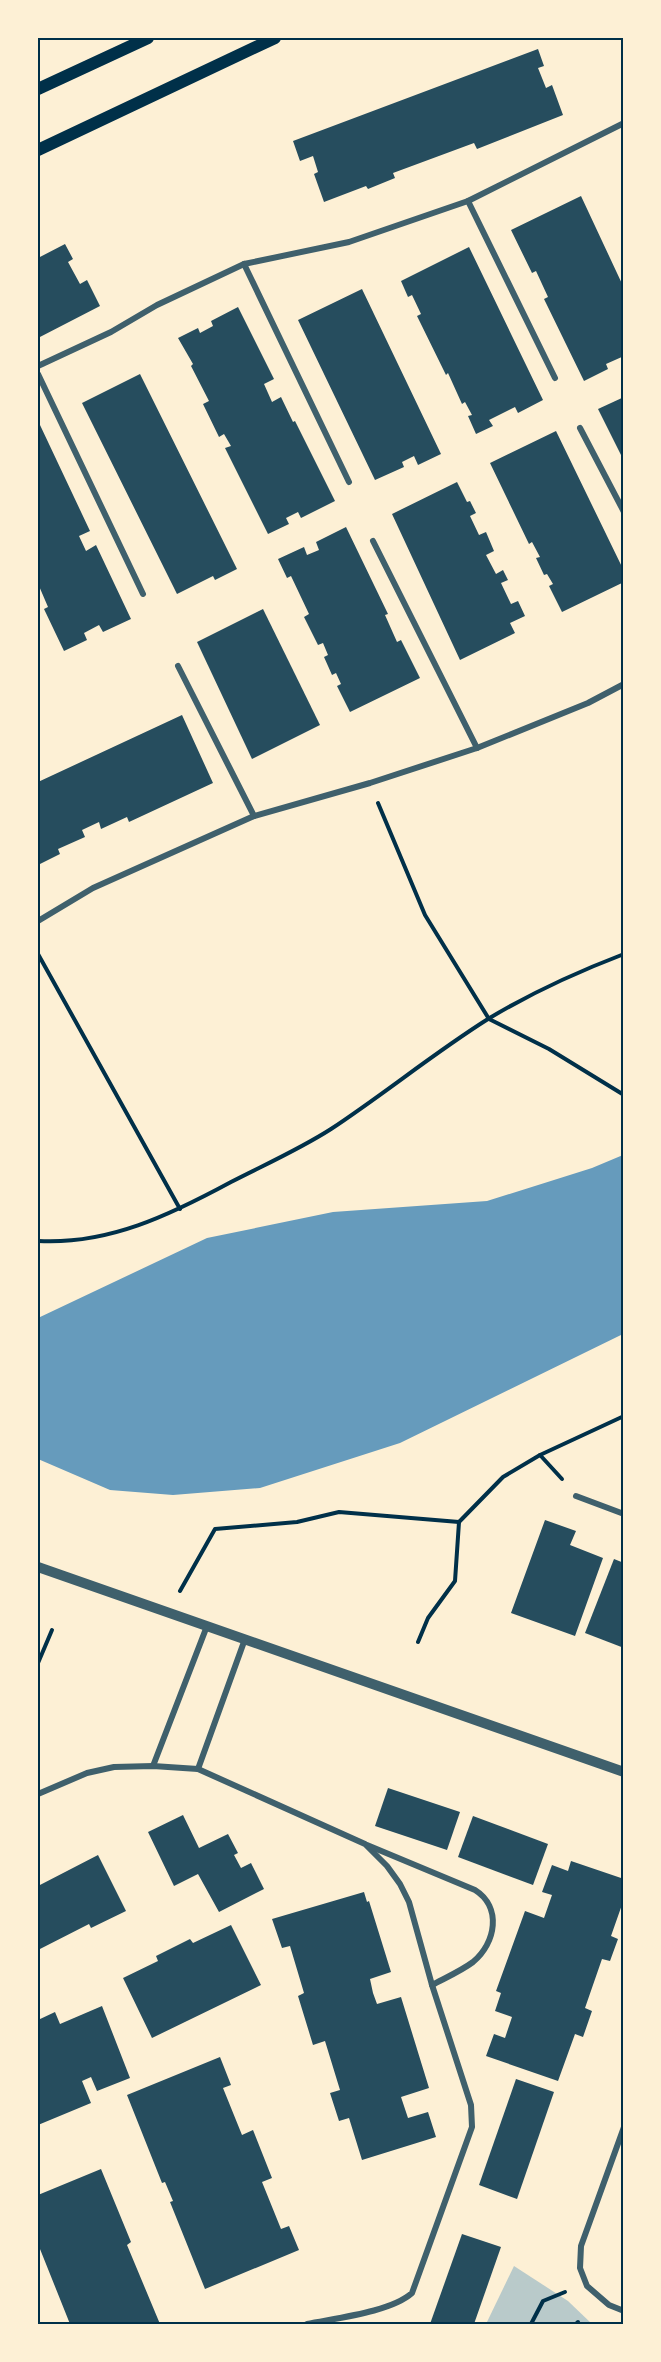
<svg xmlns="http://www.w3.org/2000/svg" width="661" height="2362" font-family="'Open Sans',sans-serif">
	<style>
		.green { fill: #b9caca }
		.water { fill: #669bbc }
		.building { fill: #264d5e }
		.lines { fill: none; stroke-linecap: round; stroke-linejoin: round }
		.path { stroke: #003049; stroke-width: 4 }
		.minor { stroke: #3f606c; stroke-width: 6 }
		.tertiary { stroke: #3f606c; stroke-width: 10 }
		.secondary { stroke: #003049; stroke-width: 12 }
		.neatline { fill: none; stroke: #003049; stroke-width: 2 }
	</style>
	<rect width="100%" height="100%" fill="#fdf0d5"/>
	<polygon class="green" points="514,2266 568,2301 592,2324 486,2324"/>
	<polygon class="water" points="623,1155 623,1334 400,1443 260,1488 173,1495 110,1490 38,1459 38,1318 207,1238 333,1212 487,1201 592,1168"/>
	<g class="building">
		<polygon points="538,49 544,66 538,68 546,88 552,85 563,115 477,149 474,143 393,173 395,178 368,189 366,186 324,202 314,174 318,172 313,156 300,161 293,141"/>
		<polygon points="581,196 624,288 624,356 606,364 608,369 584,381 544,299 548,297 536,271 532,273 511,230"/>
		<polygon points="65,244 73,259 68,262 80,284 87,280 100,306 38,338 38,258"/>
		<polygon points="469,247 543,400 518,413 515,407 489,420 493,426 476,434 468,416 472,415 465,402 462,404 448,373 446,375 417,316 421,314 412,295 408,297 401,281"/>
		<polygon points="362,289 441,454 418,465 414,456 402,462 404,467 375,480 298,320"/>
		<polygon points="238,307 274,379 264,384 272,402 281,397 293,422 295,421 335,501 301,518 298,512 286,518 289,524 268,534 225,448 231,446 224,434 219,437 203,404 209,401 191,366 193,364 178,338 198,328 200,333 213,326 211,321"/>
		<polygon points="140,374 237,569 215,580 213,576 177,594 82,403"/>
		<polygon points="624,397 624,461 598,409"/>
		<polygon points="40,425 90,531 79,536 86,551 96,545 131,619 103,632 99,625 84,633 87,640 64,651 44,609 48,607 39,586 38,587 38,426"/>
		<polygon points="556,431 624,571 624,582 562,612 549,586 553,584 547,574 544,575 536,558 540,557 532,542 529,544 490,463"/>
		<polygon points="457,482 467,502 470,501 476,513 470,516 479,535 486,532 494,551 486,555 496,574 503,570 508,580 501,583 511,604 518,601 525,616 510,623 515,633 460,660 392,514"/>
		<polygon points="346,527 388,614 385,615 397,642 401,640 420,678 350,712 337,686 341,684 336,673 332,675 324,657 328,655 323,643 318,645 304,617 309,614 291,576 287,578 278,559 304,547 307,555 319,550 316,542"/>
		<polygon points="263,609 320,725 252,759 197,642"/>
		<polygon points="182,715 213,783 129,822 127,817 101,829 99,822 82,830 85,837 58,849 60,854 38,865 38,782"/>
		<polygon points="545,1520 576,1531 570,1545 603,1558 575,1636 511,1613"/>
		<polygon points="614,1559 624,1563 624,1648 585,1633"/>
		<polygon points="388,1788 460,1812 447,1850 375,1826"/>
		<polygon points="183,1815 199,1848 228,1834 238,1853 234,1855 241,1868 251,1863 264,1889 219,1912 198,1874 174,1886 148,1832"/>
		<polygon points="473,1816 548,1844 533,1885 458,1857"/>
		<polygon points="98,1855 126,1911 91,1928 89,1924 38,1950 38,1886"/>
		<polygon points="571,1861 624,1879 624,1899 611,1936 618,1939 610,1961 602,1959 585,2008 592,2011 583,2037 575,2034 558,2081 486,2056 494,2034 505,2038 512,2017 495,2011 501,1993 496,1991 525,1911 544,1918 552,1895 542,1892 552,1865 568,1871"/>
		<polygon points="364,1892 367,1902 369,1901 391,1972 370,1979 373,1993 377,2004 401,1997 429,2088 401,2097 408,2118 428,2112 436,2137 362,2160 349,2118 339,2121 330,2093 340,2090 325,2041 313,2045 298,1996 304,1993 290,1946 282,1948 272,1919"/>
		<polygon points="231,1925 261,1985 152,2038 123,1978 158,1961 156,1956 190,1939 193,1943"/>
		<polygon points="102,2006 130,2078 97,2091 91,2077 82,2081 91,2103 38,2125 38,2020 55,2012 60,2024"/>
		<polygon points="220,2057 231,2085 223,2088 242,2135 253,2130 272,2178 262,2182 281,2229 289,2226 299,2250 205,2289 170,2202 173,2201 165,2182 162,2183 127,2095"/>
		<polygon points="516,2079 554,2092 517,2199 479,2185"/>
		<polygon points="101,2169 131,2242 127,2245 160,2324 70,2324 38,2244 38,2195"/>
		<polygon points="462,2234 501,2247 474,2324 430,2324"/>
	</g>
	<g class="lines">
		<g class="path">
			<polyline points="378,803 425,915 489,1019 549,1049 624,1095"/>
			<polyline points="38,954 180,1209"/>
			<path d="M38,1241c70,4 132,-26 193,-59 33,-17 69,-33 100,-53 53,-35 103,-76 157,-110 43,-26 89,-47 136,-65"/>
			<polyline points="540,1455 562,1479"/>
			<polyline points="180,1591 215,1529 297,1522 339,1512 459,1522 503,1477 540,1455 624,1416"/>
			<polyline points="418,1642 428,1618 455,1581 459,1522"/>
			<polyline points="38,1663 52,1630"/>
			<polyline points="531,2324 543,2301 565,2292"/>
			<polyline points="576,2324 578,2322"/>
		</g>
		<g class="minor">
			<polyline points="468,201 555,378"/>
			<polyline points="244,264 349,482"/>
			<polyline points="38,366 111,332 157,305 244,264 349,242 468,201 624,123"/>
			<polyline points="38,374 143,594"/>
			<polyline points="580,428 624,512"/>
			<polyline points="373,541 477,748"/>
			<polyline points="178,666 254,816"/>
			<polyline points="38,921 93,888 254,816 370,783 477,748 588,703 624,684"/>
			<polyline points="576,1496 624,1514"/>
			<polyline points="153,1766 207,1626"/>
			<polyline points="198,1769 245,1639"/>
			<path d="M38,1794l49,-21 27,-6 39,-1 45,3 167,75 22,22 13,18 9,18 23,83 39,120 1,22 -60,166c-21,19 -76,25 -105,31"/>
			<path d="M367,1845l108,45c27,17 21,53 -2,72 -12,9 -28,16 -41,23"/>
			<polyline points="624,2127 581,2246 580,2268 587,2286 609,2305 624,2311"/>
		</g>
		<polyline class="tertiary" points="38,1567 624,1772"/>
		<g class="secondary">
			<polyline points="38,89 148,38"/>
			<polyline points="38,150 275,38"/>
		</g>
	</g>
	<rect width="661" height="2362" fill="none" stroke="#fdf0d5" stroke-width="78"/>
	<rect x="39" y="39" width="583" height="2284" class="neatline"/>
</svg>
